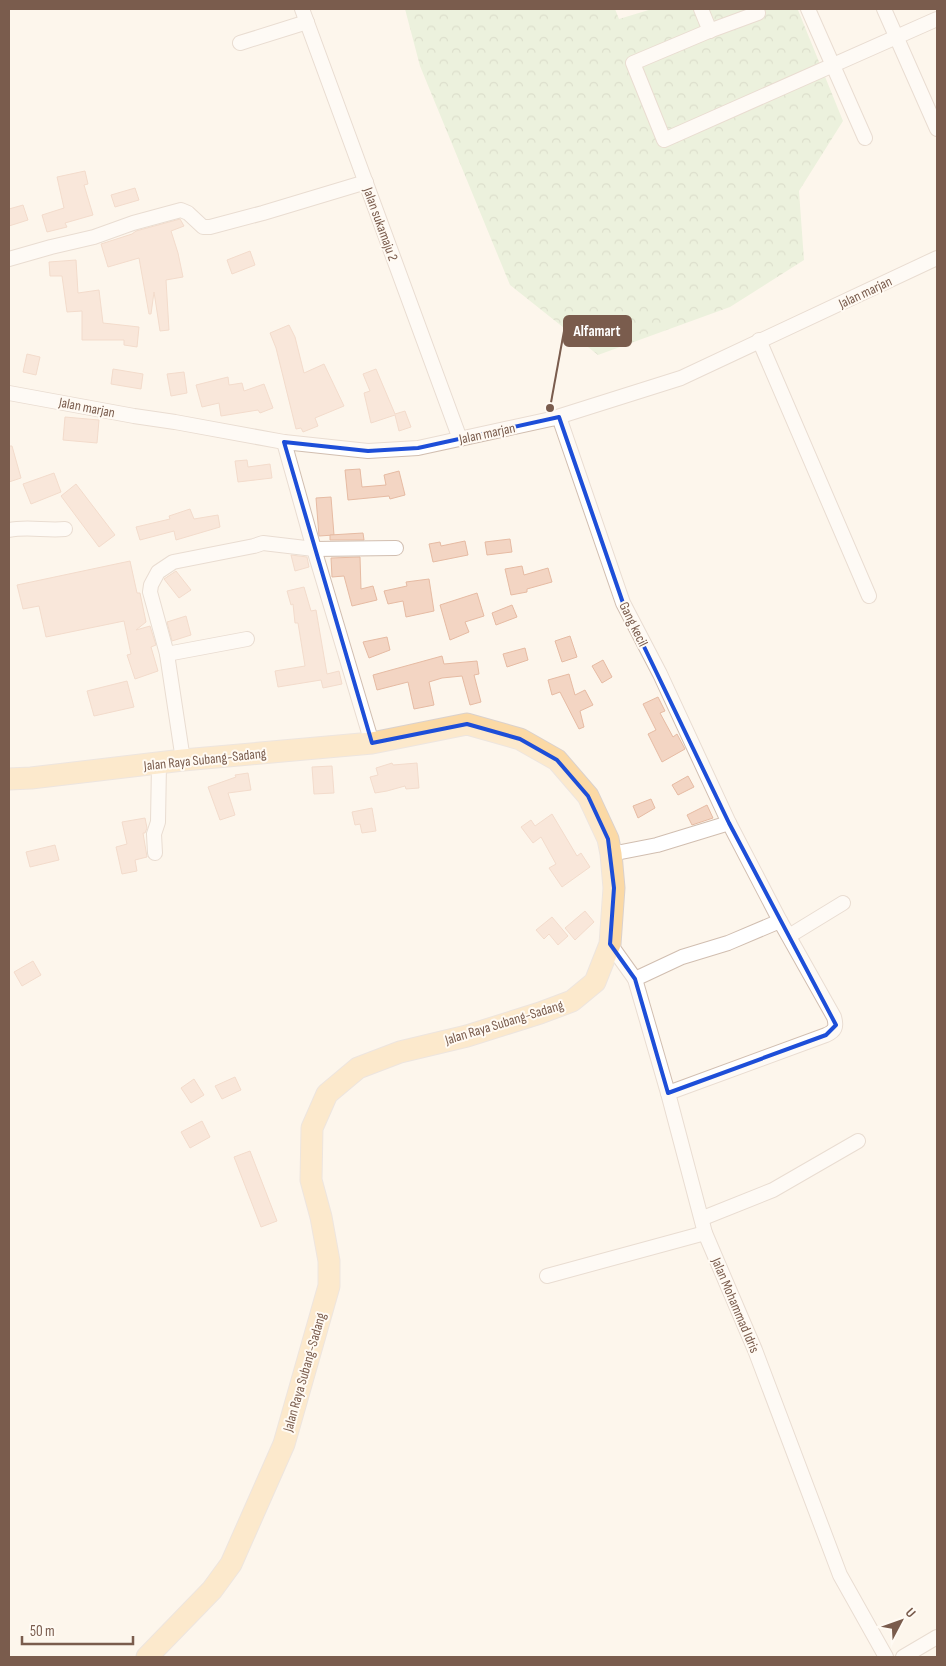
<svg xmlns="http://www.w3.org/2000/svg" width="946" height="1666" font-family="'Sofia Sans Condensed',sans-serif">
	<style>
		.forest { fill: url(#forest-crowns) }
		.building { fill: #f3d5c3; stroke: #e6bba3 }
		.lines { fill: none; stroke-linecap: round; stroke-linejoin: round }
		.street-casing { stroke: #d1beb0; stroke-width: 16 }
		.primary-casing { stroke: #dad1cd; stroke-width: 23 }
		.street { stroke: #fff; stroke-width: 14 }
		.primary { stroke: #fbd9a5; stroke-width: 21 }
		.marked { fill: none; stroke: #1d4ed8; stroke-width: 4; stroke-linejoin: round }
		.labels { text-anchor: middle; stroke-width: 4; stroke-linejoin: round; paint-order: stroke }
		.street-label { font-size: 14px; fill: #7a5c4d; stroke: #fffaf3 }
		.leader { fill: none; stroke: #7a5c4d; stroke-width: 2 }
		.callout-dot { fill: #7a5c4d; stroke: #fffaf3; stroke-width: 2 }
		.callout { fill: #7a5c4d; stroke: #7a5c4d; stroke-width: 2 }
		.callout-label { font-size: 15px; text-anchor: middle; font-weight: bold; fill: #fff }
	</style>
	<defs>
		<pattern id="forest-crowns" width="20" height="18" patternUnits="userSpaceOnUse" patternTransform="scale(1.25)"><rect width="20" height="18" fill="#d8ecc9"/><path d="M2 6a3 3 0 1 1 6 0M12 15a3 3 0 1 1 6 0" fill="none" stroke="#b4c2a5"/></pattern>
	</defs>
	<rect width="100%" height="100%" fill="#fdf6ec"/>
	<polygon class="forest" points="405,9 615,9 619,19 652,9 795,9 798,10 843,121 799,191 804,260 730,307 598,355 510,285 420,66"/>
	<g class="building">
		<polygon points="85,171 88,184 84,185 93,215 65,223 67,227 47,232 42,215 64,208 57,177"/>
		<polygon points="135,188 139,200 115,207 111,195"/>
		<polygon points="23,205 28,220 9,226 9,209"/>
		<polygon points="180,219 184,226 171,231 178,253 183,277 166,280 169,330 160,331 154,292 151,314 149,314 139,258 108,267 101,244 132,234 136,231"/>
		<polygon points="250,251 255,265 232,274 227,260"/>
		<polygon points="76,260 78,293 99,290 103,323 139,327 137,347 124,345 124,340 82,340 82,311 67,312 62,276 50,276 49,262"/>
		<polygon points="289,325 295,337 304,373 324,364 344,406 315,418 318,426 303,432 301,428 296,429 276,348 270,333"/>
		<polygon points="27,354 40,357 36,375 23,372"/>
		<polygon points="113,369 143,374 141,389 111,384"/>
		<polygon points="376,369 395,414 405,411 411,427 399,431 395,415 371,423 364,393 370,391 363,374"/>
		<polygon points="184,372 187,393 171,396 167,374"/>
		<polygon points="228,377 229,385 242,383 244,391 264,384 273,408 260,413 258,410 221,416 219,403 202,407 196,385"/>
		<polygon points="65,417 99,420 97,443 63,440"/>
		<polygon points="9,446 12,446 21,478 9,482"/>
		<polygon points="247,460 248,467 270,464 272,478 238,482 235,461"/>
		<polygon points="360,469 362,487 386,485 384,475 399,471 405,495 390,499 389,496 348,500 345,470"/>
		<polygon points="54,473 61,492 31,504 23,484"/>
		<polygon points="76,484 115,535 99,547 61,496"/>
		<polygon points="331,497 334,535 319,536 316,498"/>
		<polygon points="190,509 194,519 218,515 220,527 176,540 174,531 140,540 136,527 170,519 169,516"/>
		<polygon points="363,533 364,540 330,540 330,535"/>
		<polygon points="510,539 512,552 487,555 485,542"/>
		<polygon points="465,541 468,555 433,562 429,544 440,542 441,546"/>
		<polygon points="291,555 307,557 309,567 295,571"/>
		<polygon points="360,557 361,589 373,586 377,600 352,606 344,576 332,577 331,558"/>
		<polygon points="130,561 137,593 140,593 146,622 136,630 150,626 156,645 151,647 158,671 135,679 127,655 131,654 124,621 46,637 39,606 23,609 17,585"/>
		<polygon points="522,566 524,575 548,568 552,582 527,589 527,592 511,595 505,569"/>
		<polygon points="176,571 191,590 179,598 164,579"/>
		<polygon points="429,579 434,611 406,617 403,601 388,604 384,591 407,586 406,582"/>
		<polygon points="304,587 311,611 316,610 327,674 339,671 342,684 323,688 321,680 278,687 275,671 305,666 298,623 295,623 293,604 291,605 287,591"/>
		<polygon points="477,593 484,616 465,622 469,632 450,640 440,605"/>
		<polygon points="512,605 517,617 496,625 492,613"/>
		<polygon points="186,616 191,635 172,641 167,622"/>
		<polygon points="570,636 577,657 562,662 555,641"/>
		<polygon points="387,637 390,650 369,658 363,642"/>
		<polygon points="525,648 528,660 507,667 503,654"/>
		<polygon points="442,656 444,664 477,661 479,674 474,675 481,702 470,705 462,676 442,678 429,682 434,705 414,709 408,682 377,690 373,675"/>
		<polygon points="603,660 612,677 602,683 592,666"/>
		<polygon points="569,674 575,695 585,690 593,705 580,711 584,727 579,729 560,692 552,695 548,680"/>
		<polygon points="127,681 134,707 94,716 87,691"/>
		<polygon points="658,697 665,711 660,713 673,737 677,734 685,749 662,762 648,734 656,730 643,704"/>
		<polygon points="392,763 393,765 417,763 419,788 406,789 405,786 387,791 375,793 370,777 378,775 376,768"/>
		<polygon points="332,766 334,793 314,794 312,767"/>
		<polygon points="248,773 251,790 228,793 235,815 220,820 208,787 236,777 235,775"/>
		<polygon points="688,776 694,787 678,795 672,785"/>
		<polygon points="651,799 655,808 638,818 633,806"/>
		<polygon points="707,805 713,818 692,825 687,815"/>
		<polygon points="372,808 376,831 362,833 360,824 355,825 352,812"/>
		<polygon points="552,814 577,856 581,853 590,867 562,887 549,868 556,864 541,837 533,843 521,827 531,820 535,826"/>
		<polygon points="145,818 147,828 145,833 143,833 147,857 135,860 137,871 122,874 116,847 127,844 122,822"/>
		<polygon points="55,845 59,860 30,867 26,852"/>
		<polygon points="585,911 594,922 575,940 565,928"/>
		<polygon points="552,917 568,936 558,945 549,934 544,939 536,930"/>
		<polygon points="33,961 41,975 22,986 14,972"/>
		<polygon points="235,1077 241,1090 222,1099 215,1086"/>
		<polygon points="194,1079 204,1095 191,1103 181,1088"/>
		<polygon points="202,1121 210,1137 190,1148 181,1132"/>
		<polygon points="250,1151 277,1221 261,1227 234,1157"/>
	</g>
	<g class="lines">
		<defs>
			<g id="street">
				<polyline points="302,9 460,439"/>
				<polyline points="701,9 710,31"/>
				<polyline points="808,9 865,138"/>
				<polyline points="884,9 937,129"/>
				<polyline points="758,13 709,31 633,63 664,140 937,19"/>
				<polyline points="240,43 307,22"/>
				<polyline points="9,259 51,247 94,237 133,223 181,210 188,213 203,227 210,227 263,213 366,182"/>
				<polyline points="759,340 869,596"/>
				<polyline points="9,393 134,416 175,422 284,442 368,451 418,448 551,419 681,378 937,258"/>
				<polyline points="559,417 623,603 660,674 729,823"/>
				<polyline points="284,442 314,549 372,743"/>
				<path d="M9,530c19,-4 37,1 56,-1"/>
				<polyline points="167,654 247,639"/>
				<polyline points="183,760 167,654 150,592 151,585 158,572 173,562 254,546 263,543 314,549 396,548"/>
				<polyline points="155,853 154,834 158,822 159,764"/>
				<polyline points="611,854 657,845 729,823 780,921 728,943 682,957 635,979"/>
				<polyline points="789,936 843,903"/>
				<polyline points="610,944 635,979 668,1093 705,1233 755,1350 840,1575 886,1657"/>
				<path d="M668,1093l158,-58c9,-4 11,-8 8,-18l-54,-96"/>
				<polyline points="703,1218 773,1190 858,1141"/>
				<polyline points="547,1276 705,1233"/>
				<polyline points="903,1657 937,1637"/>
			</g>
			<polyline id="primary" points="9,779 31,778 183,760 372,743 467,724 520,739 557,760 588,796 608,839 611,854 614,888 610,944 595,982 572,1001 540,1013 467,1036 400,1052 358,1068 327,1094 312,1128 311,1180 321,1217 329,1261 329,1286 284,1444 231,1564 212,1590 147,1657"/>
		</defs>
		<use href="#street" class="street-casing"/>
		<use href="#primary" class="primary-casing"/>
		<use href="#street" class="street"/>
		<use href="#primary" class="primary"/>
	</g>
	<path d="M0 0H946V1666H0ZM559,417l64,186 106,220 107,202 -10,10 -158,58 -33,-114 -25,-35 4,-56 -6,-49 -20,-43 -31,-36 -37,-21 -53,-15 -95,19 -88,-301 84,9 50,-3z" fill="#fdf6ec" fill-opacity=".55" fill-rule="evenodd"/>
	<path class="marked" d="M559,417l64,186 106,220 107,202 -10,10 -158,58 -33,-114 -25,-35 4,-56 -6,-49 -20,-43 -31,-36 -37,-21 -53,-15 -95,19 -88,-301 84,9 50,-3z"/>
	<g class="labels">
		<g class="street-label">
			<text transform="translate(381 224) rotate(70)" y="5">Jalan sukamaju 2</text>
			<text transform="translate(865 292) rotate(-25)" y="5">Jalan marjan</text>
			<text transform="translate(87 407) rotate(11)" y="5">Jalan marjan</text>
			<text transform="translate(487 433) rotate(-12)" y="5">Jalan marjan</text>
			<text transform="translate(634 624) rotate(64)" y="5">Gang kecil</text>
			<text transform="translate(205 759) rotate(-6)" y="5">Jalan Raya Subang-Sadang</text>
			<text transform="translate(504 1022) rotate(-17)" y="5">Jalan Raya Subang-Sadang</text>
			<text transform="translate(736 1305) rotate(67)" y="5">Jalan Mohammad Idris</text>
			<text transform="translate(304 1372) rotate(-74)" y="5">Jalan Raya Subang-Sadang</text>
		</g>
	</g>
	<path class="leader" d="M550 408L564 331"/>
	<circle class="callout-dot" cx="550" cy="408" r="5"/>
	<rect class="callout" x="564" y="316" width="67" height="30" rx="5"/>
	<g class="callout-label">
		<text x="597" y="336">Alfamart</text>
	</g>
	<rect width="946" height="1666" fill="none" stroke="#7a5c4d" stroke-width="20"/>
	<g transform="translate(901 1621) rotate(49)" stroke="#fffaf3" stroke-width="4" paint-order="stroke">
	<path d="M0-4L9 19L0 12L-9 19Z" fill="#7a5c4d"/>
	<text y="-8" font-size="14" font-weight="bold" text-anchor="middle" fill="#7a5c4d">U</text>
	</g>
	<path d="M22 1636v8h111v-8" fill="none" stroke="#7a5c4d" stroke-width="2.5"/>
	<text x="30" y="1636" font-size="15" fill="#7a5c4d" stroke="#fffaf3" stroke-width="4" paint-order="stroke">50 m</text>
</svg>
